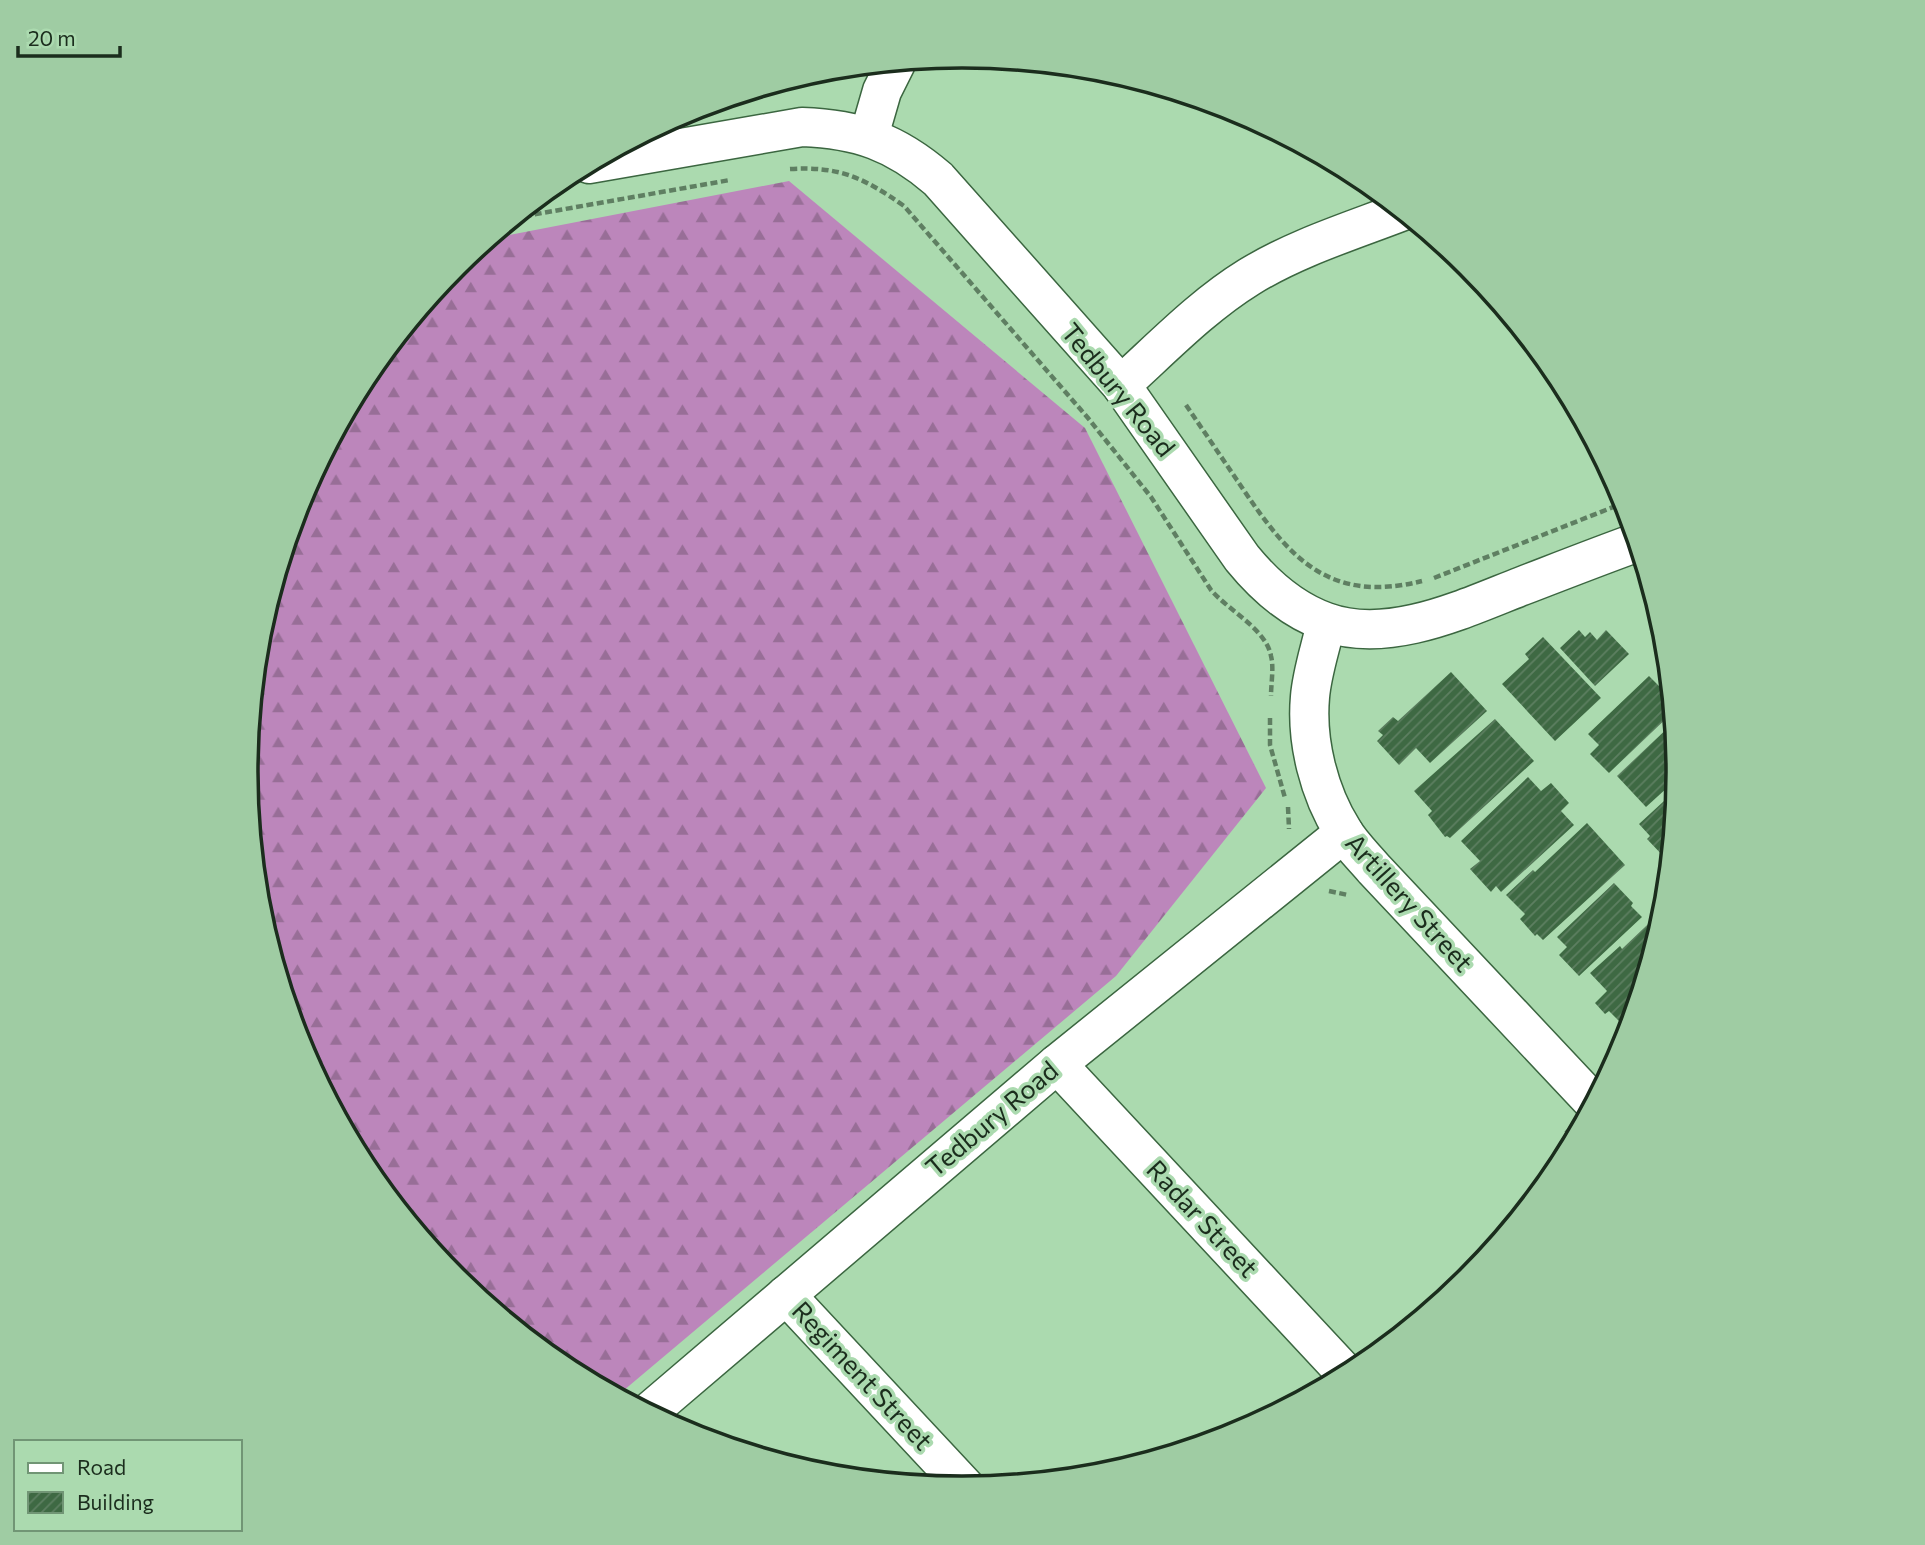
<svg xmlns="http://www.w3.org/2000/svg" width="1925" height="1545" font-family="Commissioner,sans-serif">
	<style>
		.forest { fill: url(#forest-firs) }
		.building { fill: url(#building-hatch) }
		.lines { fill: none; stroke-linecap: round; stroke-linejoin: round }
		.minor-casing { stroke: #3b6640; stroke-width: 41 }
		.path { stroke: #5f7f62; stroke-width: 4.5; stroke-dasharray: 7 3.5; stroke-linecap: butt }
		.minor { stroke: #fff; stroke-width: 38 }
		.labels { text-anchor: middle; stroke-width: 7; stroke-linejoin: round; paint-order: stroke }
		.street-label { font-size: 26px; fill: #1b2d1d; stroke: #abdaaf }
		.rim { fill: none; stroke: #1b2d1d; stroke-width: 3.5 }
	</style>
	<defs>
		<pattern id="forest-firs" width="22" height="20" patternUnits="userSpaceOnUse" patternTransform="scale(1.75)"><rect width="22" height="20" fill="#bc86bb"/><path d="M5 1l3.5 6h-7zM16 11l3.5 6h-7z" fill="#986e97"/></pattern>
		<pattern id="building-hatch" width="6" height="6" patternUnits="userSpaceOnUse" patternTransform="scale(1.75)"><rect width="6" height="6" fill="#3e6943"/><path d="M-1 1l2-2M0 6l6-6M5 7l2-2" fill="none" stroke="#5d7f61"/></pattern>
	</defs>
	<rect width="100%" height="100%" fill="#abdaaf"/>
	<polygon class="forest" points="789,181 1085,428 1266,788 1116,976 617,1396 564,1368 456,1279 367,1170 300,1046 260,912 246,772 260,632 301,498 367,374 456,266 488,239"/>
	<g class="building">
		<polygon points="1579,630 1585,637 1590,632 1597,640 1606,630 1629,654 1595,686 1560,648"/>
		<polygon points="1543,637 1601,698 1555,741 1502,684 1529,659 1525,654"/>
		<polygon points="1451,672 1487,711 1430,763 1416,748 1399,765 1377,741 1383,735 1378,731 1393,717 1398,721"/>
		<polygon points="1649,676 1659,686 1667,679 1670,683 1673,712 1609,773 1590,754 1599,745 1588,734"/>
		<polygon points="1495,719 1534,761 1450,838 1447,836 1445,837 1428,815 1432,811 1414,791"/>
		<polygon points="1674,722 1679,777 1646,807 1617,776"/>
		<polygon points="1528,777 1541,791 1551,783 1569,803 1561,811 1574,825 1501,892 1496,886 1491,892 1470,869 1480,861 1461,841"/>
		<polygon points="1678,784 1671,852 1665,858 1647,839 1650,836 1639,824 1676,790 1673,788"/>
		<polygon points="1587,823 1625,865 1543,940 1537,934 1535,936 1520,919 1525,914 1506,895 1533,870 1535,872"/>
		<polygon points="1614,883 1633,903 1631,906 1642,917 1579,976 1559,955 1567,947 1557,937"/>
		<polygon points="1666,907 1636,1010 1621,1023 1609,1011 1605,1014 1595,1003 1607,991 1590,973 1620,946 1622,949"/>
	</g>
	<g class="lines">
		<defs>
			<g id="minor">
				<polyline points="869,136 882,91 896,63"/>
				<path d="M589,164l213,-37c56,2 93,15 136,52l183,206 121,173c22,27 50,52 84,64 63,23 139,-14 196,-36 39,-15 77,-30 116,-44"/>
				<path d="M1121,385c41,-37 81,-79 128,-108 47,-29 102,-46 154,-66"/>
				<path d="M1326,623c-5,24 -14,49 -16,74 -4,45 9,96 33,134 8,14 21,26 31,38l220,234"/>
				<polyline points="1057,1064 1347,1375"/>
				<polyline points="786,1295 967,1489"/>
				<polyline points="648,1413 1057,1064 1344,833"/>
			</g>
		</defs>
		<use href="#minor" class="minor-casing"/>
		<g class="path">
			<path d="M790,169c50,-3 74,9 114,37l184,212 63,79 60,93c18,21 55,39 60,66 3,12 0,27 0,40"/>
			<polyline points="514,218 730,180"/>
			<path d="M1186,405c19,28 38,56 57,84 47,70 87,115 179,92"/>
			<polyline points="1434,578 1626,502"/>
			<polyline points="1270,718 1270,745 1285,798"/>
			<polyline points="1288,807 1289,829"/>
			<polyline points="1329,891 1348,895"/>
			<polyline points="1566,1130 1575,1139"/>
		</g>
		<use href="#minor" class="minor"/>
	</g>
	<g class="labels">
		<g class="street-label">
			<text transform="translate(1118 390) rotate(51)" y="9">Tedbury Road</text>
			<text transform="translate(1409 903) rotate(48)" y="9">Artillery Street</text>
			<text transform="translate(992 1119) rotate(-40)" y="9">Tedbury Road</text>
			<text transform="translate(1202 1219) rotate(47)" y="9">Radar Street</text>
			<text transform="translate(862 1376) rotate(47)" y="9">Regiment Street</text>
		</g>
	</g>
	<path d="M0 0H1925V1545H0ZM258 772a704 704 0 1 1 1408 0a704 704 0 1 1-1408 0Z" fill="#9fcca3" fill-rule="evenodd"/>
	<path class="rim" d="M258 772a704 704 0 1 1 1408 0a704 704 0 1 1-1408 0Z"/>
	<rect x="14" y="1440" width="228" height="91" fill="#abdaaf" stroke="#719575" stroke-width="2"/>
	<rect x="28" y="1463" width="35" height="10" fill="#ffffff" stroke="#719575" stroke-width="2"/>
	<text x="77" y="1475" font-size="21" fill="#1b2d1d">Road</text>
	<rect x="28" y="1492" width="35" height="21" fill="url(#building-hatch)" stroke="#719575" stroke-width="2"/>
	<text x="77" y="1510" font-size="21" fill="#1b2d1d">Building</text>
	<path d="M18 46v10h102v-10" fill="none" stroke="#1b2d1d" stroke-width="3.5"/>
	<text x="28" y="46" font-size="21" fill="#1b2d1d" stroke="#abdaaf" stroke-width="5" paint-order="stroke">20 m</text>
</svg>
